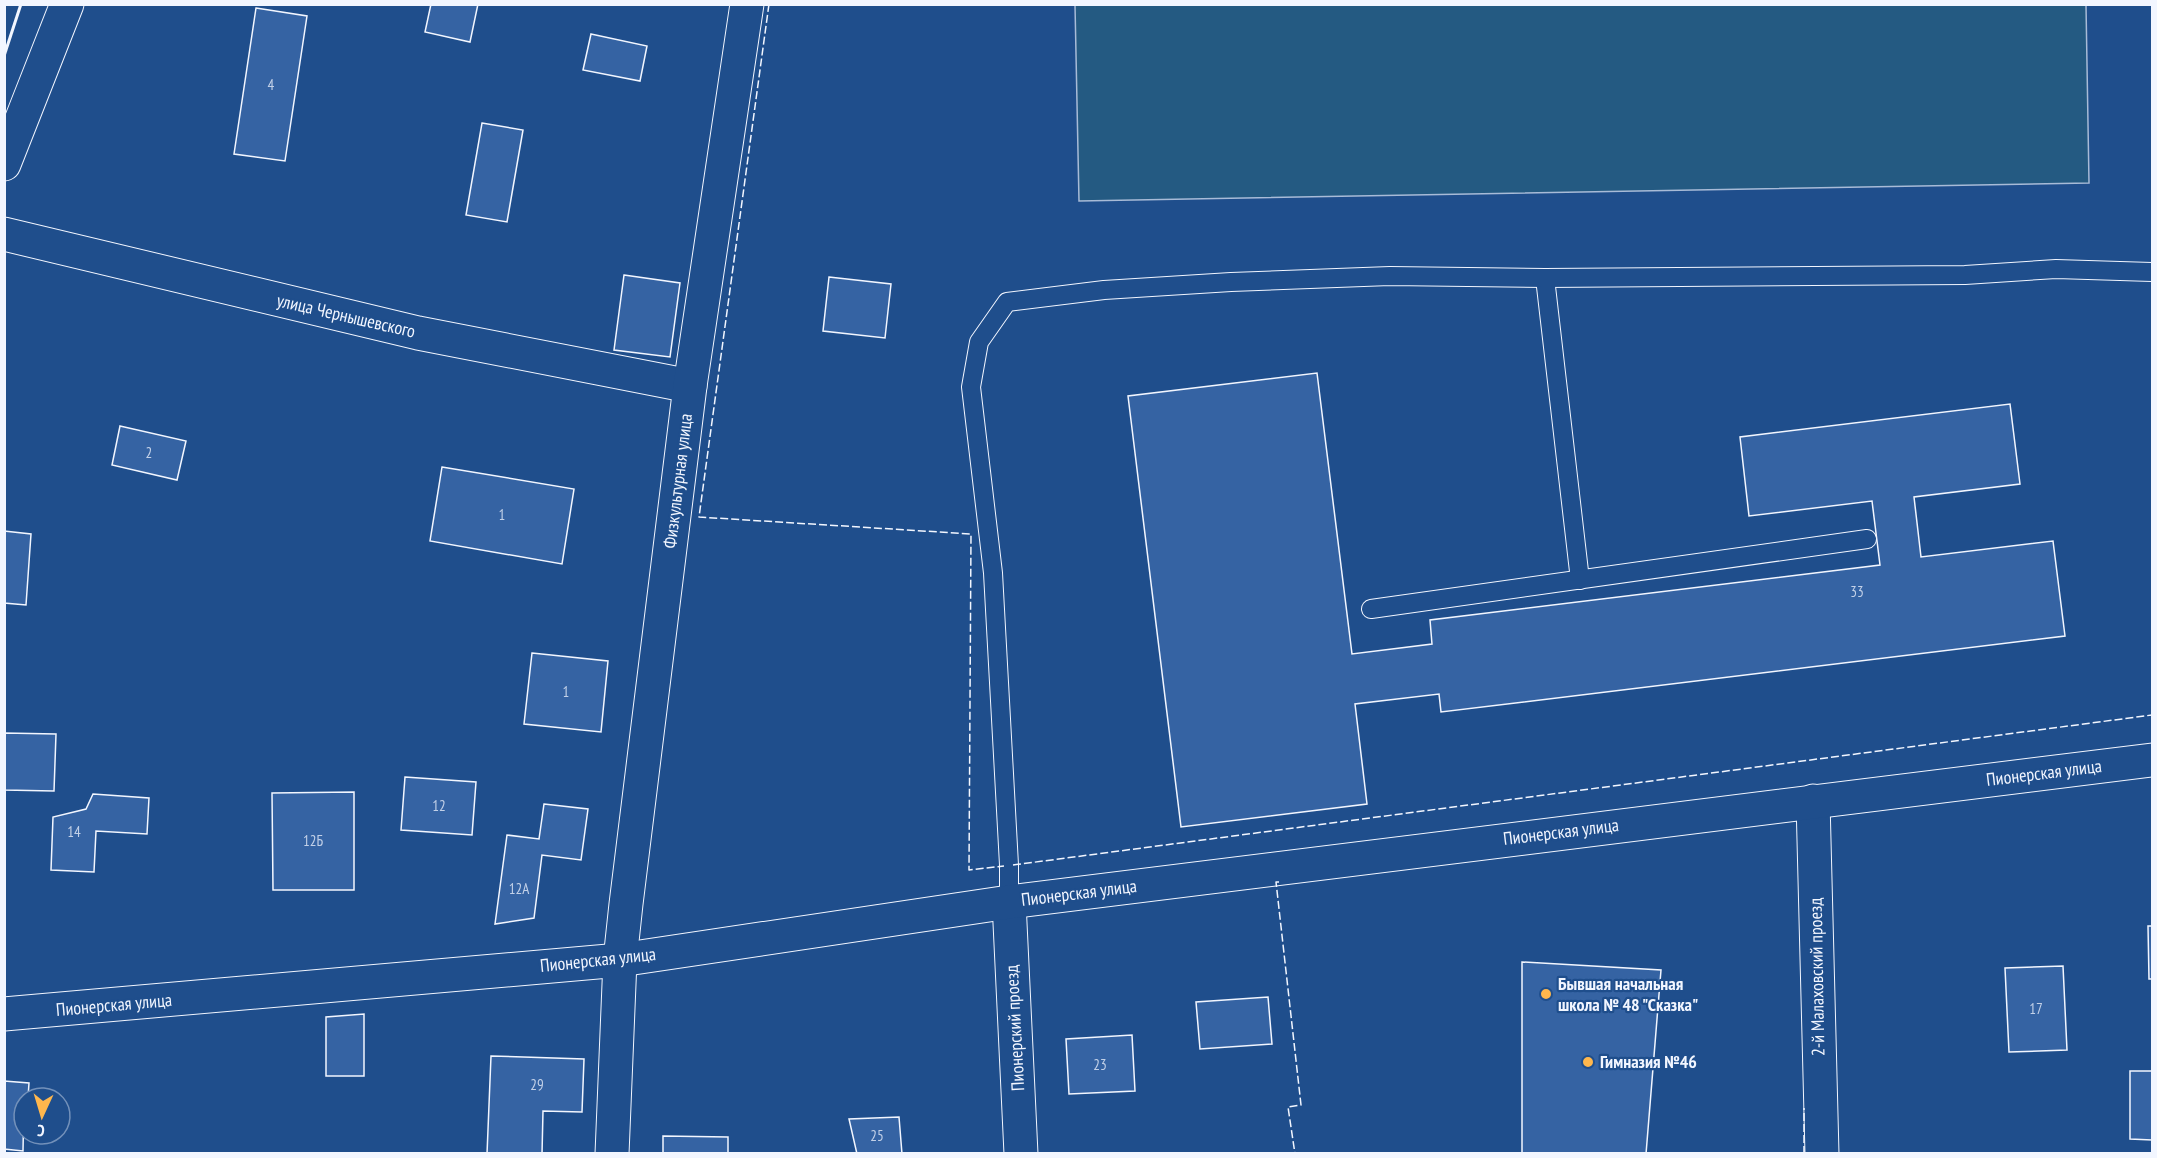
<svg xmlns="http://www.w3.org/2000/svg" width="2157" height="1158" font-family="'PT Sans Narrow',sans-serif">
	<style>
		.green { fill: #245a82; stroke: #a8bbd7; stroke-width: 1.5 }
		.building { fill: #3563a3; stroke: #f2f6ff; stroke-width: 1.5 }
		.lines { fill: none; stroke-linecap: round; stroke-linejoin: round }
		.service-casing { stroke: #f2f6ff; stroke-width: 20 }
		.minor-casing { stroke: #f2f6ff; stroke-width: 35 }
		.service { stroke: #1f4e8c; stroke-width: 18 }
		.minor { stroke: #1f4e8c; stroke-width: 33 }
		.fence { stroke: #f2f6ff; stroke-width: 1.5; stroke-dasharray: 8 3; stroke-linecap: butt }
		.wall { stroke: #f2f6ff; stroke-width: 3 }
		.poi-dot { fill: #ffb74d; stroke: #1f4e8c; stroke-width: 2 }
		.labels { text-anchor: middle; stroke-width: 4.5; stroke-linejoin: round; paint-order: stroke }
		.number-label { font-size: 15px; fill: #c3d1e8 }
		.street-label { font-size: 18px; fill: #f2f6ff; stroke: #1f4e8c }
		.poi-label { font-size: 18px; font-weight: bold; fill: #f2f6ff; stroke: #1f4e8c; text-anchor: start }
	</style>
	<rect width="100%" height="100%" fill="#1f4e8c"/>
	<polygon class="green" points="1075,5 2086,5 2089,183 1079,201"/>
	<g class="building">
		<polygon points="431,4 478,4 470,42 425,32"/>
		<polygon points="256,8 307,16 285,161 234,154"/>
		<polygon points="591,34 647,46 640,81 583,70"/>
		<polygon points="482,123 523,130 507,222 466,215"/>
		<polygon points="624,275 680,283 670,357 614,350"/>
		<polygon points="829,277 891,284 885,338 823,331"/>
		<polygon points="1317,373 1352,654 1432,644 1430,620 1880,565 1872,501 1749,516 1740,437 2010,404 2020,484 1914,497 1921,557 2053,541 2065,636 1441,712 1439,694 1355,704 1367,804 1181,827 1128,396"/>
		<polygon points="120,426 186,441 177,480 112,465"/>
		<polygon points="442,467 574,489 562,564 430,541"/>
		<polygon points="4,531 31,534 26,605 4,603"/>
		<polygon points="532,653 608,661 601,732 524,724"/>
		<polygon points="4,733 56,734 54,791 4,790"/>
		<polygon points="405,777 476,782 472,835 401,830"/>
		<polygon points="354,792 354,890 273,890 272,793"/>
		<polygon points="93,794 149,798 147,834 96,831 94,872 51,870 53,817 86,809"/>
		<polygon points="544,804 588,809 581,860 542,855 534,918 495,924 507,835 539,839"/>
		<polygon points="2148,926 2152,926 2152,979 2149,979"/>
		<polygon points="1522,962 1661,970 1646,1154 1522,1154"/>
		<polygon points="2063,966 2067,1050 2009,1052 2005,968"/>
		<polygon points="1268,997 1272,1044 1200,1049 1196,1002"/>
		<polygon points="364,1014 364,1076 326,1076 326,1017"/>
		<polygon points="1132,1035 1135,1091 1069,1094 1066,1039"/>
		<polygon points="491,1056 584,1059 582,1112 543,1111 542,1154 487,1154"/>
		<polygon points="2130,1071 2152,1071 2152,1140 2130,1139"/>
		<polygon points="4,1081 29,1083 28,1098 24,1098 23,1151 4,1149"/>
		<polygon points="899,1117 902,1154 857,1154 849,1119"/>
		<polygon points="663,1136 728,1137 728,1154 663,1154"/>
	</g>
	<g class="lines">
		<defs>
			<g id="service">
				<polyline points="1545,278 1580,580"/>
				<polyline points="1371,609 1867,539"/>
				<polyline points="1009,902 1009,865 993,573 971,387 979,342 1007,302 1104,290 1231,282 1390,276 1545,278 1965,275 2056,269 2152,272"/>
			</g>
			<g id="minor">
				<polyline points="4,164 67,4"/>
				<polyline points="4,234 418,333 690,386"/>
				<polyline points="1813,801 1822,1154"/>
				<polyline points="1009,902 1021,1154"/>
				<polyline points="4,1014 620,960 1009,902 2152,760"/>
				<polyline points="612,1154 620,960 626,904 690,386 747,4"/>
			</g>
		</defs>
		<use href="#service" class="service-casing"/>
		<use href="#minor" class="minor-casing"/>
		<use href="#service" class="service"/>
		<use href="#minor" class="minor"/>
		<g class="fence">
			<polyline points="769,4 699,517 971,534 969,870 1004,866"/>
			<polyline points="1013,865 2152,715"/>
			<polyline points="1279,882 1276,882 1301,1105 1288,1107 1295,1154"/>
			<polyline points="1804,1154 1804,1108"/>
		</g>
		<polyline class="wall" points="4,56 21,4"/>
	</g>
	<g class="poi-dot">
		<circle cx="1546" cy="994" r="6"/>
		<circle cx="1588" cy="1062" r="6"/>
	</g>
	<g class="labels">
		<g class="number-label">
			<text x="271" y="90">4</text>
			<text x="149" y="458">2</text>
			<text x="502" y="520">1</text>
			<text x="1857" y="597">33</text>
			<text x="566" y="697">1</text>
			<text x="439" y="811">12</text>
			<text x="74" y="837">14</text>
			<text x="313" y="846">12Б</text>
			<text x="519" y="894">12А</text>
			<text x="2036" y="1014">17</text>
			<text x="1100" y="1070">23</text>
			<text x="537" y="1090">29</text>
			<text x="877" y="1141">25</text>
		</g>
		<g class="street-label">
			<text transform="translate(346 316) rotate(13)" y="6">улица Чернышевского</text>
			<text transform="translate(678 481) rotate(-83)" y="6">Физкультурная улица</text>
			<text transform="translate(2044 773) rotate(-7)" y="6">Пионерская улица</text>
			<text transform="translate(1561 832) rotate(-7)" y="6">Пионерская улица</text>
			<text transform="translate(1079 893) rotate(-7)" y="6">Пионерская улица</text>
			<text transform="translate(598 960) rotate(-6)" y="6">Пионерская улица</text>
			<text transform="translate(1817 977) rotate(-91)" y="6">2-й Малаховский проезд</text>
			<text transform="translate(114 1005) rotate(-5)" y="6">Пионерская улица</text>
			<text transform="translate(1015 1028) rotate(-93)" y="6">Пионерский проезд</text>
		</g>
		<g class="poi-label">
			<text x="1558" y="990">Бывшая начальная<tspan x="1558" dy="21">школа № 48 "Сказка"</tspan></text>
			<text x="1600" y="1068">Гимназия №46</text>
		</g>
	</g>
	<rect width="2157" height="1158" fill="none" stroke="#f2f6ff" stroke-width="12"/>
	<g transform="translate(42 1116) rotate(184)"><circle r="28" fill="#1f4e8c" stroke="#7391ba" stroke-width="1.5"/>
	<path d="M0-4.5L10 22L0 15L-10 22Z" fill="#ffb74d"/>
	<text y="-9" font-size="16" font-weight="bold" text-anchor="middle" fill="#f2f6ff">С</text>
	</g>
</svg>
